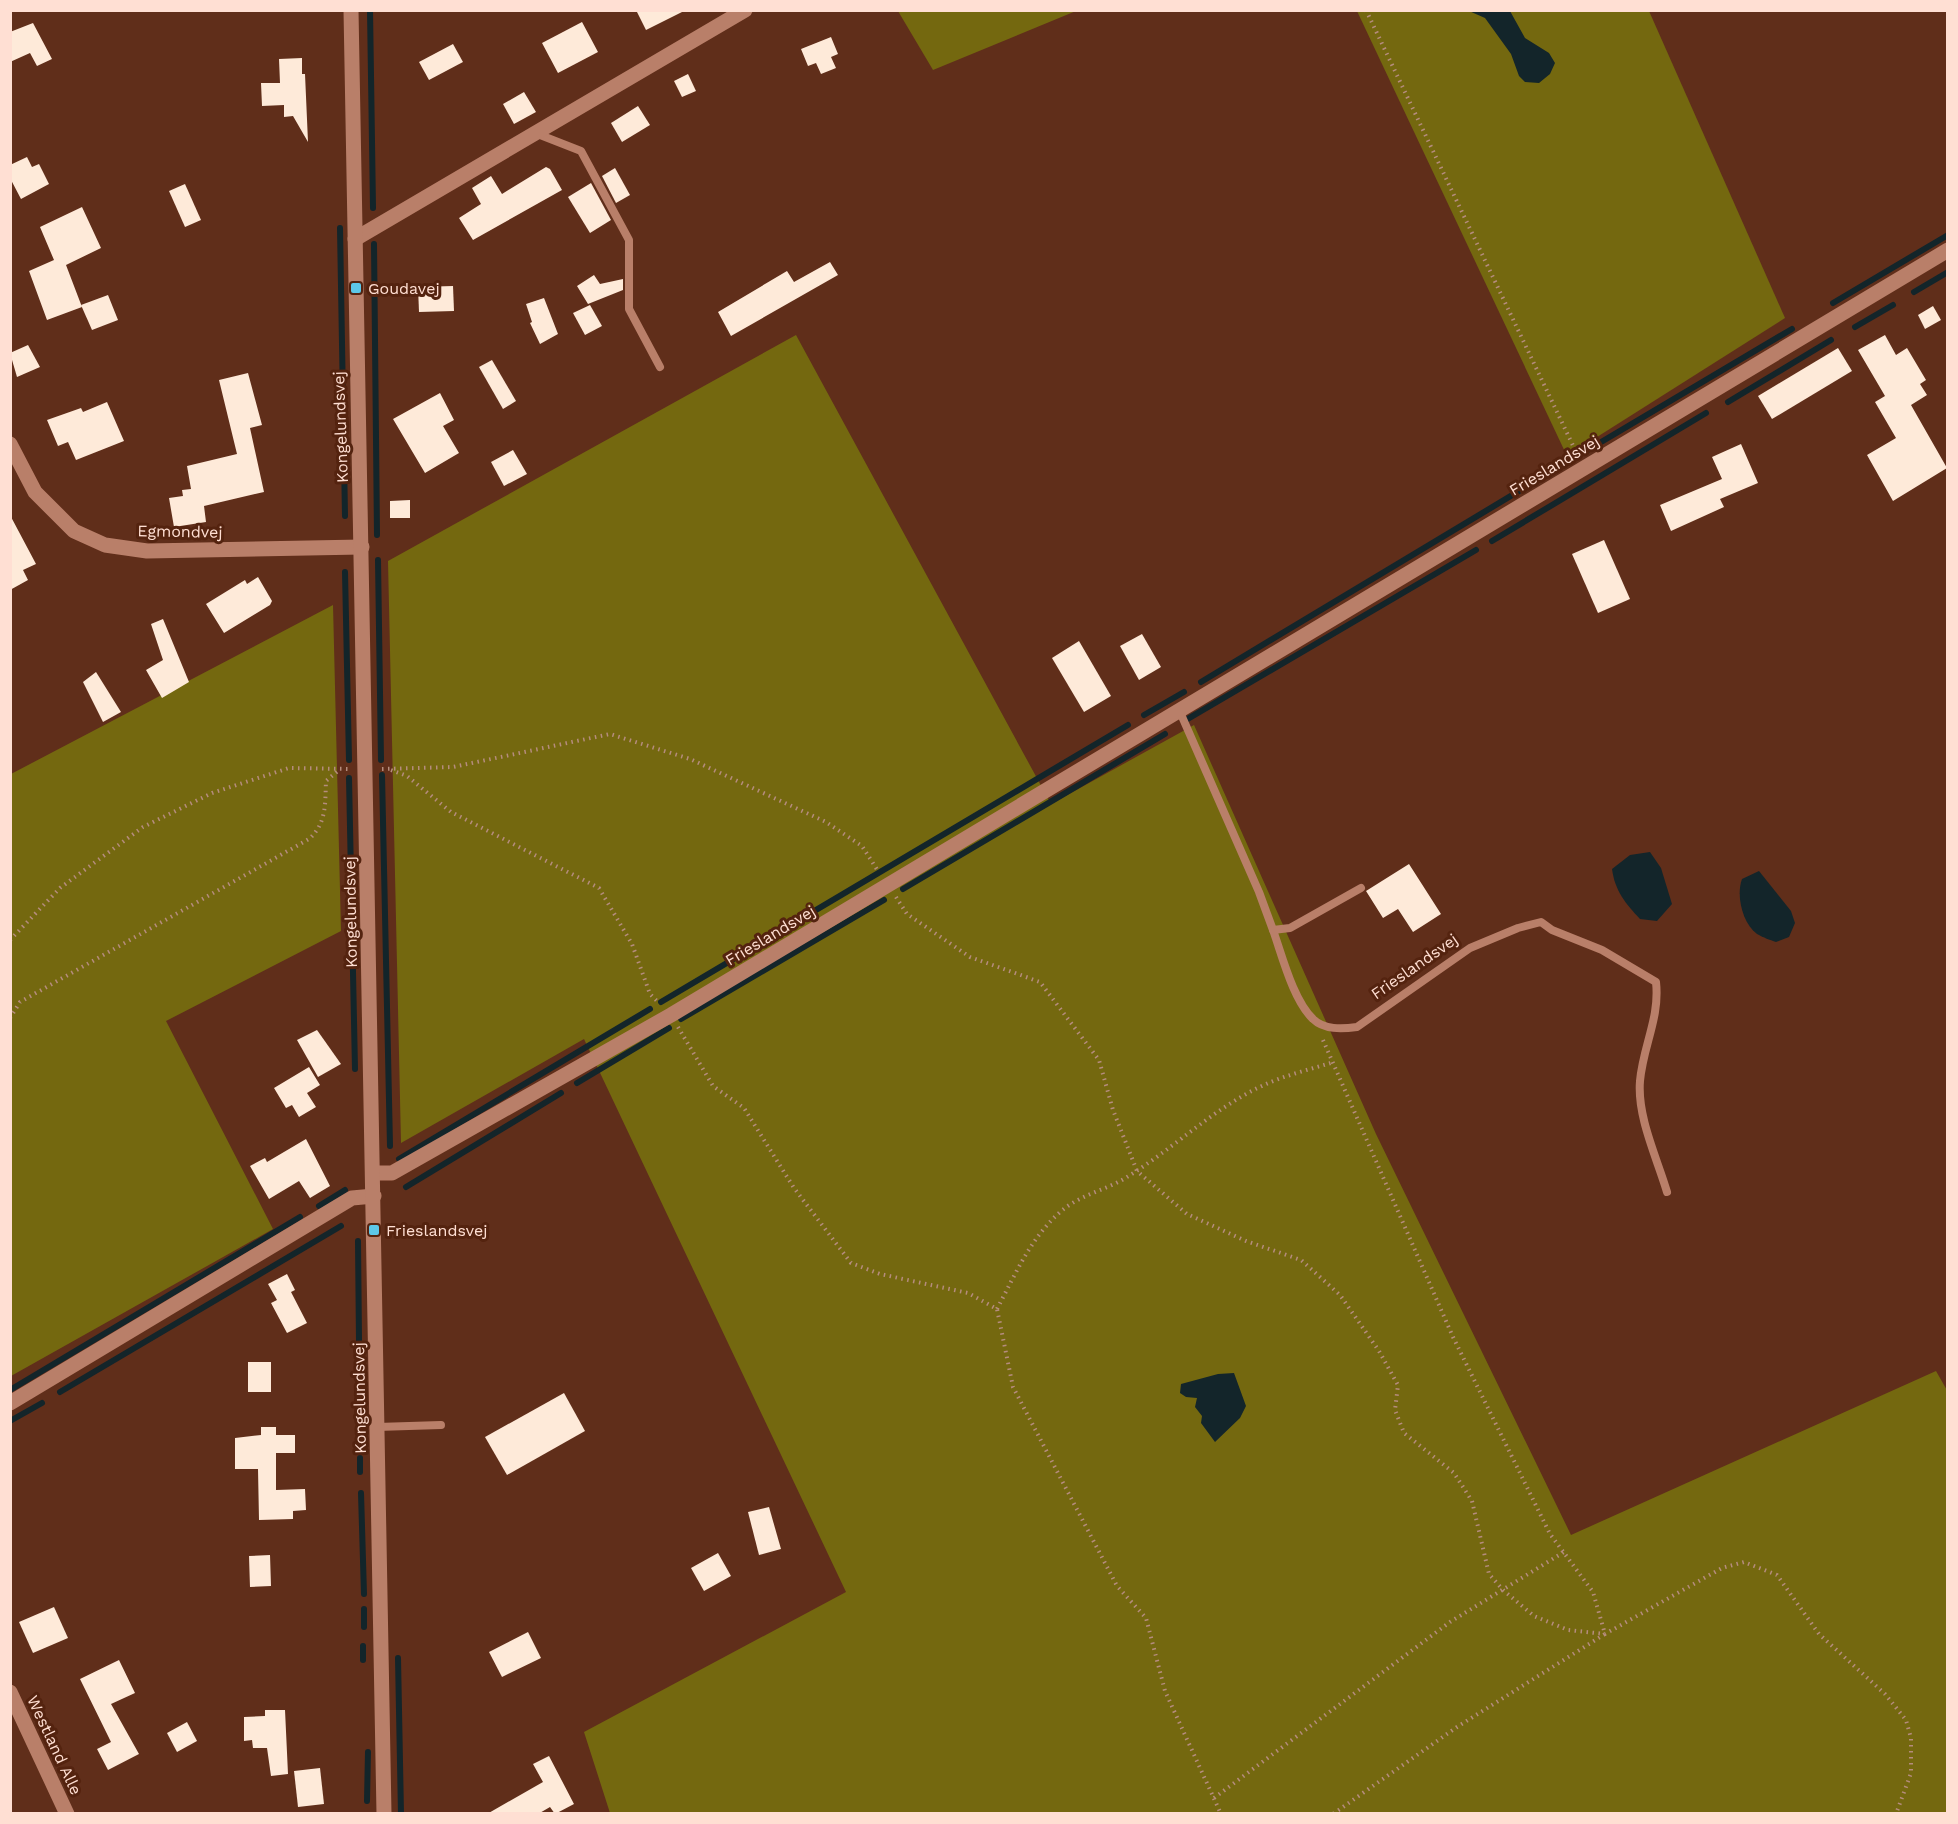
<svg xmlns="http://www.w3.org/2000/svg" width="1958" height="1824" font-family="'Work Sans',sans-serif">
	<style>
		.forest { fill: #74680f }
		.water { fill: #13252a }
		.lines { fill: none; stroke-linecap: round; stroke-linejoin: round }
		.stream { stroke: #13252a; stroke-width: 6 }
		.building { fill: #feead9 }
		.path { stroke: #b58c7d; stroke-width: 4; stroke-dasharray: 1.5 4.5; stroke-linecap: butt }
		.lane { stroke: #b97f69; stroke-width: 8 }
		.street { stroke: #b97f69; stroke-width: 15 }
		.secondary { stroke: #b97f69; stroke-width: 15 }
		.poi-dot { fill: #5dc7e8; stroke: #54230f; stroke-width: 2 }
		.labels { text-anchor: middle; stroke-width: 6; stroke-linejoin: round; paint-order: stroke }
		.poi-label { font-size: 16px; fill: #ffdfd3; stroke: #54230f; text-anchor: start }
		.street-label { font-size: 16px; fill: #ffdfd3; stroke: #54230f }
	</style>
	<rect width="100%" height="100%" fill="#602e1a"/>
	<g class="forest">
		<polygon points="898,11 1076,11 933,70"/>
		<polygon points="1357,11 1649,11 1785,318 1567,456"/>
		<polygon points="796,335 1051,804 1194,725 1376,1134 1571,1535 1936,1371 1948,1392 1947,1813 610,1813 584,1732 846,1592 584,1039 401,1143 388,561"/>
		<polygon points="333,605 341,931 166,1021 273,1229 11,1376 11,774"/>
	</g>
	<g class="water">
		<polygon points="1469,11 1510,11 1525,38 1549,53 1555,63 1550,74 1539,83 1525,82 1519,76 1511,54 1485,18"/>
		<path d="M1650,852l11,16 11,36 -15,17 -17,-2c-15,-16 -25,-28 -28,-50l18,-14z"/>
		<path d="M1759,871l32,40 4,12 -6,14 -13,5c-6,-2 -14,-5 -19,-8 -15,-11 -21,-39 -15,-55z"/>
		<polygon points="1234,1373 1246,1406 1240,1418 1215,1442 1201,1423 1202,1416 1195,1407 1197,1398 1186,1397 1180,1393 1181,1384 1218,1374"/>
	</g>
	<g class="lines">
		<g class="stream">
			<polyline points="370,10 373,208"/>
			<polyline points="340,228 345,516"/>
			<polyline points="374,244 377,535"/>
			<polyline points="1914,292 1948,272"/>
			<polyline points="1833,303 1948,235"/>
			<polyline points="1855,327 1893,305"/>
			<polyline points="1728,402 1831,340"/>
			<polyline points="1586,451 1792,329"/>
			<polyline points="1492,541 1706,413"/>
			<polyline points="378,560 381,760"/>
			<polyline points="345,572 349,760"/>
			<polyline points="1201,682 1569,461"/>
			<polyline points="1144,715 1184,692"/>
			<polyline points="1186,720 1476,550"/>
			<polyline points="382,775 390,1146"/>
			<polyline points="349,778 355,1069"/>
			<polyline points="903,889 1165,734"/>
			<polyline points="661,1002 1128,725"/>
			<polyline points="681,1019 884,900"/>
			<polyline points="577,1083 669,1028"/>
			<polyline points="399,1159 650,1009"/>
			<polyline points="406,1187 561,1093"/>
			<polyline points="319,1206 345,1190"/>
			<polyline points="358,1241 360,1440"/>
			<polyline points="10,1390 300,1217"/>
			<polyline points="60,1392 341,1226"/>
			<polyline points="10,1421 42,1403"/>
			<polyline points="360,1458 360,1472"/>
			<polyline points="361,1493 364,1594"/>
			<polyline points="364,1609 364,1627"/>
			<polyline points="363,1646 363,1660"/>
			<polyline points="398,1658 401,1814"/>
			<polyline points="367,1801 368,1752"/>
		</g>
	</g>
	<g class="building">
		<polygon points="636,10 686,10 646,30"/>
		<polygon points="582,22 598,52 558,73 542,43"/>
		<polygon points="33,23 52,59 37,66 30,53 10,62 10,32"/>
		<polygon points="831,37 838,54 831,57 836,68 821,74 816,63 808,66 801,49"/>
		<polygon points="453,44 463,62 429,80 419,62"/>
		<polygon points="302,58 302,74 305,74 308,142 293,116 284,117 284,105 262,106 261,83 280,83 279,59"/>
		<polygon points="688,74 696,91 682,97 674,81"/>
		<polygon points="524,92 536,112 514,124 503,104"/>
		<polygon points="638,106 650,125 622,142 611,123"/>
		<polygon points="27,157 32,167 39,164 49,184 21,199 10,178 10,165"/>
		<polygon points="546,167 550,169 562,190 473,240 459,218 481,204 472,188 491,176 502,194"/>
		<polygon points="615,168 630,195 616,203 602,176"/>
		<polygon points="591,183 611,220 590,233 568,197"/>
		<polygon points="185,184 201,220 185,227 169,191"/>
		<polygon points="82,207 101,248 66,265 82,307 47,320 29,271 54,260 40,227"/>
		<polygon points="830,262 838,275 731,336 718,312 787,271 794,282"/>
		<polygon points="594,275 600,284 623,279 623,290 588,304 577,286"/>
		<polygon points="453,286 454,311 419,312 418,287"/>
		<polygon points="108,295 118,320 92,330 81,305"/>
		<polygon points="544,298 558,334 540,344 530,323 532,322 526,304"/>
		<polygon points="590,305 602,326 585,335 573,313"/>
		<polygon points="1933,306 1941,320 1925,329 1918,315"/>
		<polygon points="1885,335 1896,355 1907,348 1926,380 1920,384 1927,395 1911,405 1947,468 1893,501 1867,455 1896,438 1875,402 1885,396 1858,350"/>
		<polygon points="28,345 40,367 17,377 10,353"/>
		<polygon points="1838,348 1852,371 1772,419 1758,396"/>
		<polygon points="492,360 516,401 503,409 479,367"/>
		<polygon points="248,373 262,425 250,428 264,492 204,506 206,522 174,527 169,498 183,496 182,490 191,489 187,466 237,454 219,380"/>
		<polygon points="440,393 454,420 443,426 459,453 425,473 393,419"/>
		<polygon points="107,402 124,441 76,460 68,442 58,446 47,420 81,408 83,412"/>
		<polygon points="1741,444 1758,483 1720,499 1724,507 1671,531 1660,505 1722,479 1712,457"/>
		<polygon points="513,450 527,474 504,486 491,462"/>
		<polygon points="410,500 410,518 390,518 390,501"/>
		<polygon points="10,515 36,564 23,570 28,580 10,590"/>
		<polygon points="1604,540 1630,599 1598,613 1572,554"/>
		<polygon points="258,577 272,601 270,605 224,633 206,604 245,580 247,584"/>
		<polygon points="163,619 189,682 162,698 146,670 163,660 151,624"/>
		<polygon points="1142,634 1161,667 1139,680 1120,646"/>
		<polygon points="1079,641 1111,696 1084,712 1052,658"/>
		<polygon points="96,672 121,712 103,722 83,682"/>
		<polygon points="1409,864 1441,914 1413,932 1398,909 1383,918 1366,891"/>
		<polygon points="317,1030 341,1064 318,1077 297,1040"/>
		<polygon points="309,1067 320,1085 307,1093 316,1107 299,1117 292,1105 286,1108 274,1088"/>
		<polygon points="306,1139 330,1186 310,1198 299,1181 269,1199 250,1166 265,1158 267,1162"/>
		<polygon points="287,1274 295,1290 291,1292 307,1323 287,1333 271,1303 277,1300 268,1284"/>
		<rect x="248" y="1362" width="23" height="30"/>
		<polygon points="564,1393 585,1431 507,1475 485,1437"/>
		<polygon points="261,1427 276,1427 276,1435 295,1435 295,1453 276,1453 276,1490 305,1489 306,1510 293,1511 293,1519 259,1520 258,1469 235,1469 235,1438 261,1435"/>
		<polygon points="769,1507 781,1549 759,1555 748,1512"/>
		<polygon points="718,1553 731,1576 704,1591 691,1568"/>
		<polygon points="270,1555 271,1586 250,1587 249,1556"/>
		<polygon points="54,1607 68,1638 33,1653 19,1622"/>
		<polygon points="528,1632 541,1658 502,1677 489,1652"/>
		<polygon points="119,1660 135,1693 111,1704 139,1754 108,1770 97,1749 111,1742 80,1679"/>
		<polygon points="265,1710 285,1710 288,1774 271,1776 267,1748 253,1748 252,1740 244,1741 244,1717 265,1716"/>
		<polygon points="187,1722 197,1741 177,1752 167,1733"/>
		<polygon points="549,1756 574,1804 555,1814 550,1807 538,1814 487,1814 543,1782 533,1764"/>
		<polygon points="320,1768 324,1804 298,1807 294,1771"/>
	</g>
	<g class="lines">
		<g class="path">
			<polyline points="1366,10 1577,454"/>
			<polyline points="382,769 453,767 610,734 690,759 826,822 862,846 878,871"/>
			<polyline points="391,770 407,776 451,812 599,888 632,944 650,994 659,1003"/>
			<polyline points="896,897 907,914 970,957 1040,982 1099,1060 1113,1110 1137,1171 1187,1214 1246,1241 1301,1260 1340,1295 1379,1351 1398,1385 1395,1410 1404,1433 1454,1473 1472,1501 1489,1574 1503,1590 1534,1616 1568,1630 1605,1634 1722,1568 1744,1562 1777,1575 1819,1634 1885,1694 1906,1720 1911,1738 1911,1773 1896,1814"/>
			<polyline points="10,940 60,888 143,827 212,793 289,768 350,769"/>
			<path d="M10,1018l10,-16 289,-163c18,-16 16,-36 17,-58l13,-11"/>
			<polyline points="678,1027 713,1086 744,1108 794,1188 851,1263 880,1274 968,1293 997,1309 1013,1387 1117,1586 1146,1618 1165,1691 1221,1814"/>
			<polyline points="1323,1040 1453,1337 1550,1534 1593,1592 1605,1634 1457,1727 1333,1814"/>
			<path d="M997,1309c18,-34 33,-70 62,-96 21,-19 46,-22 68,-36 46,-28 88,-70 137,-92 22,-10 47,-16 70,-23"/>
			<polyline points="1214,1798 1450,1622 1564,1552"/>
		</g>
		<g class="lane">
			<polyline points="535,133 581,151 629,240 629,309 660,367"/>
			<polyline points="1180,712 1259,892 1273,930"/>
			<path d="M1361,888l-71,40 -17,2c9,25 20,70 40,89 11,11 29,10 44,8l113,-79 48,-20 23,-6 11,8 50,20 54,32c4,36 -13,64 -16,99 -3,36 17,77 27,111"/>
			<polyline points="377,1427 441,1425"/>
		</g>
		<g class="street">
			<polyline points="355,239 745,10"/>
			<polyline points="10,444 35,492 74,531 105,545 147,551 362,547"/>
			<polyline points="373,1173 392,1173 671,1015 1948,250"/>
			<polyline points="10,1403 352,1198 374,1196"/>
			<polyline points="10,1692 67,1814"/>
		</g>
		<polyline class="secondary" points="351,10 384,1814"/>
	</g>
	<g class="poi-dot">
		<rect x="350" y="282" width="12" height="12" rx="3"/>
		<rect x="368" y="1224" width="12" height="12" rx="3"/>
	</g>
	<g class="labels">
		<g class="poi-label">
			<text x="368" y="294">Goudavej</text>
			<text x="386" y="1236">Frieslandsvej</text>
		</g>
		<g class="street-label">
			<text transform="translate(340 427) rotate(-92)" y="6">Kongelundsvej</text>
			<text transform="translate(1554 465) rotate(-31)" y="6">Frieslandsvej</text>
			<text transform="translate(180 531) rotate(1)" y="6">Egmondvej</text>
			<text transform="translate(350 912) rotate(-91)" y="6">Kongelundsvej</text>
			<text transform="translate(770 935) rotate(-31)" y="6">Frieslandsvej</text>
			<text transform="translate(1414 966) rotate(-35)" y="6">Frieslandsvej</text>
			<text transform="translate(359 1398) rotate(-91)" y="6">Kongelundsvej</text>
			<text transform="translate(55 1745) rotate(65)" y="6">Westland Alle</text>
		</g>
	</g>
	<rect width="1958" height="1824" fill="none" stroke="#ffdfd3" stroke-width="24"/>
</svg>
